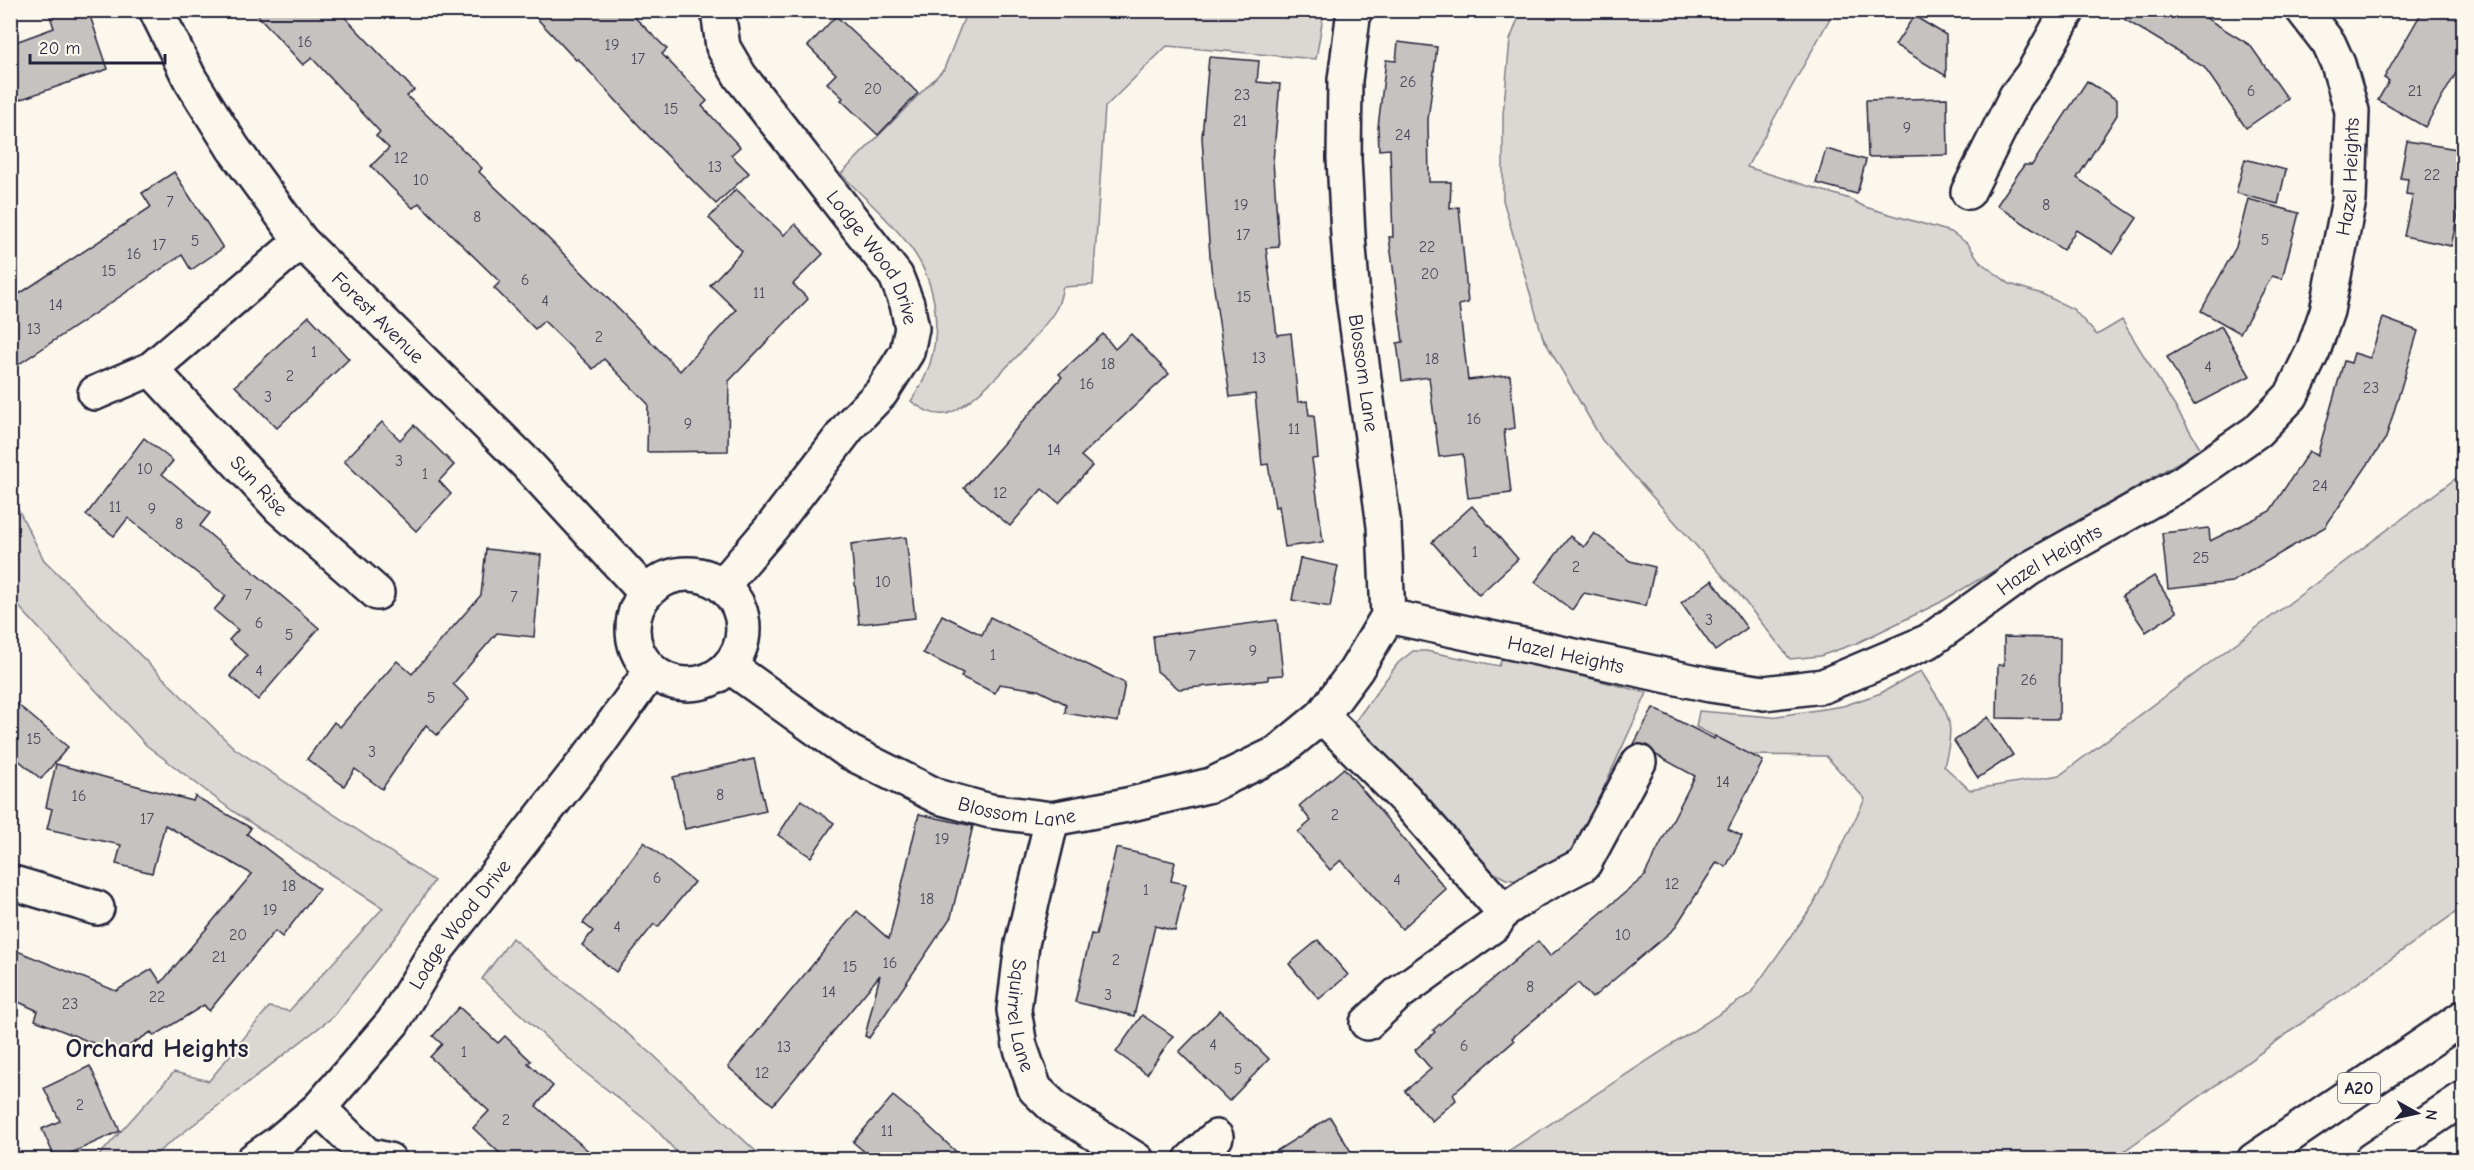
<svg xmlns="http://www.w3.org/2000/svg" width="2474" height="1170" font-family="'Comic Neue',sans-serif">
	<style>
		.green { fill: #dbd8d3; stroke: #7e7d87; stroke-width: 1.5 }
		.building { fill: #c6c2c0; stroke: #22223b; stroke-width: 1.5 }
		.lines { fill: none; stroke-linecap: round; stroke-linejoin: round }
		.minor-casing { stroke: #22223b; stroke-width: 38 }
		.primary-casing { stroke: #22223b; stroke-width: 38 }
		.minor { stroke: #fbf7ec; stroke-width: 33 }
		.primary { stroke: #fbf7ec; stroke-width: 33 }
		.labels { text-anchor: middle; stroke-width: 4.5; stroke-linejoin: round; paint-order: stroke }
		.number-label { font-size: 16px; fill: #4b4a5c }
		.shield { fill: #fbf7ec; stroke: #636270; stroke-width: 1.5 }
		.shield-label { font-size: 18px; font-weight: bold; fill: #22223b }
		.street-label { font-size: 20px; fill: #22223b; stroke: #fbf7ec }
		.district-label { font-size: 26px; font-weight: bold; fill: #22223b; stroke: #fbf7ec }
	</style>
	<rect width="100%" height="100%" fill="#fbf7ec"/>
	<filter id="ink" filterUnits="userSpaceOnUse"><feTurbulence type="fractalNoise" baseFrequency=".0167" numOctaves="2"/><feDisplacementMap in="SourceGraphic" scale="12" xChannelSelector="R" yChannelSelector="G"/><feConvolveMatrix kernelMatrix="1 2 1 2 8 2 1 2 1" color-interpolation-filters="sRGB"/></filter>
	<g filter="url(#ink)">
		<g class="green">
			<path d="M967,11h357l-8,48 -149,-13 -62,61 -12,178 -30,2c-2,7 -3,15 -7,22 -12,22 -88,103 -111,105 -13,2 -24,-6 -34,-13 34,-47 33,-111 -3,-157 -19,-25 -45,-47 -67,-70l103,-105z"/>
			<polygon points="1521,11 1834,11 1747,167 1850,199 1865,207 1951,232 1968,244 1980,262 2010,284 2042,294 2073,309 2097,335 2122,320 2201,449 1939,603 1857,643 1820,656 1790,659 1739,594 1602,440 1543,338 1503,200 1503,115 1510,40"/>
			<path d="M2463,473v434l-350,252h-617l254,-165 63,-89 52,-106 -39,-43 -75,-1 -55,-28 3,-16 72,6 72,-11 38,-13 40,-22c25,41 37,46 23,95l26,24 90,-15z"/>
			<polygon points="10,493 44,560 234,748 434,881 406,923 334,1016 149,1159 96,1159 174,1072 209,1081 269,1007 289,1011 383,908 234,812 146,745 11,598"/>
			<polygon points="1413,651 1426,651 1499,666 1503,656 1647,693 1571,859 1524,882 1506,879 1491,871 1354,723 1398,663"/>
			<polygon points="512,938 651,1053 764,1159 683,1159 651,1124 578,1067 482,979"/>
		</g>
		<g class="building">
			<polygon points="48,10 88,10 108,69 10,103 10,44 54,28"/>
			<polygon points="253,10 338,10 414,90 407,96 482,168 479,172 532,222 680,371 736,310 710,285 742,251 709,218 736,189 784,235 795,224 823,254 793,284 808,299 729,381 728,451 647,452 648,404 604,359 593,369 544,321 535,329 494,288 500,282 419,203 413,208 391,187 371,166 389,148 376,136 380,132 312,58 303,65"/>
			<polygon points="529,10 627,10 667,49 662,54 707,101 702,106 740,147 731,155 749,173 716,204 654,142 578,59 576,60"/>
			<polygon points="2109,10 2193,10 2250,45 2288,99 2246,128 2204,67"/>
			<polygon points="2423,10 2463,10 2463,61 2425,127 2378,100 2389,81 2384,78"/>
			<polygon points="836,16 918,93 878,135 841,100 843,98 827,83 836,74 808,46"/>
			<polygon points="1914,16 1946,35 1946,76 1895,45"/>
			<polygon points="1398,42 1437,47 1428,120 1429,182 1451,182 1450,208 1459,207 1468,303 1459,305 1468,380 1510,375 1515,428 1504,430 1511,493 1468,498 1463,454 1439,457 1429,377 1402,381 1397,343 1403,342 1389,237 1393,237 1390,149 1379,150 1378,127 1386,60 1396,61"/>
			<polygon points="1209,57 1259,61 1257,82 1280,84 1273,161 1279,247 1266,248 1277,335 1291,333 1298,402 1307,401 1309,415 1314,415 1318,458 1312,459 1323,542 1285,547 1279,506 1275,507 1268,464 1262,465 1255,394 1230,397 1211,268 1207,216 1202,137"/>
			<polygon points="2087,81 2117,100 2117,115 2077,178 2137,218 2113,254 2076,230 2063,250 1997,205 2024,165 2032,165"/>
			<polygon points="1947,98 1948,155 1868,157 1866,100"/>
			<polygon points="2407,141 2463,150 2463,170 2457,210 2459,210 2451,246 2404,236 2413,195 2406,194 2408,179 2400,178"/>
			<polygon points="1826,149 1866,160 1857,194 1816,183"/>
			<polygon points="2245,159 2286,170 2278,204 2236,193"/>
			<polygon points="174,172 223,248 191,270 182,255 10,370 10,300 151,207 142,193"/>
			<polygon points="2248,199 2299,213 2282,279 2272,276 2240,333 2201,311 2236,247"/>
			<polygon points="309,316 349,359 277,428 235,386"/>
			<polygon points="2383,318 2418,331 2386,438 2325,527 2232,582 2168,589 2162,533 2209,528 2210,541 2270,511 2309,451 2317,456 2344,361 2351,363 2354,353 2370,358"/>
			<polygon points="2221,326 2250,376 2194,405 2167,357"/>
			<polygon points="1103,334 1115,349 1131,334 1169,374 1081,456 1092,466 1059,503 1042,489 1010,526 964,488 1062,377 1059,374"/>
			<polygon points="382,422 400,440 414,425 454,465 439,481 451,494 416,531 344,461"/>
			<polygon points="144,438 173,461 162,474 210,513 200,526 319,628 258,700 230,676 247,655 229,640 238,630 214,610 226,596 128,518 114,536 86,515"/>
			<polygon points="1472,506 1518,559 1479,595 1432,542"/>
			<polygon points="1594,533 1630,561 1655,567 1646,606 1584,593 1572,610 1535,582 1570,536 1584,547"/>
			<polygon points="906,537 915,618 859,624 851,544"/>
			<polygon points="486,549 541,555 534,637 497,633 453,684 469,699 437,735 426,725 382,789 355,769 344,786 307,759 334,722 340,727 397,661 412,674 481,595"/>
			<polygon points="1300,558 1338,566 1330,607 1292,600"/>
			<polygon points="2154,576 2177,612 2146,632 2122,596"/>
			<polygon points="1712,580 1747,628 1715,651 1681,603"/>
			<polygon points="942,615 982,635 990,617 1125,683 1118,722 1065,713 1066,704 1038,690 999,684 995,693 961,677 963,673 923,653"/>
			<polygon points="1277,620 1283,675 1268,676 1268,680 1179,689 1157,671 1153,636"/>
			<polygon points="2004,637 2060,638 2059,719 1997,718 1998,665 2004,665"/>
			<polygon points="10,698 68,747 41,779 10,753"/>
			<polygon points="1653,708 1714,739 1715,736 1763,761 1728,829 1742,836 1726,867 1717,862 1674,929 1592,998 1578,983 1512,1038 1514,1041 1453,1094 1456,1100 1432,1121 1405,1091 1431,1069 1415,1050 1435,1032 1433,1030 1538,941 1550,956 1646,875 1645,874 1695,776 1656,755 1647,745 1634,744"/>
			<polygon points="1988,717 2013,755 1978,778 1954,741"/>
			<polygon points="754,759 766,811 685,829 673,777"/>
			<polygon points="56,764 193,801 195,796 251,828 247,834 319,889 282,937 275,931 209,1011 204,1005 154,1036 151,1032 118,1053 35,1020 38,1011 10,998 10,948 116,991 152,969 161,983 252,874 165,825 152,873 116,864 121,845 47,829 52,809 46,807"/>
			<polygon points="1344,768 1446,889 1402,929 1341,860 1330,870 1298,832 1311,821 1299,806"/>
			<polygon points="801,800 834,823 811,857 778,835"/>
			<polygon points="919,814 973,826 951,917 869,1038 865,1036 880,975 773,1105 728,1067 857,911 889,939"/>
			<polygon points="644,842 694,882 658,927 654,924 616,972 582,945 593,931 583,923"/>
			<polygon points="1116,848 1175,862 1171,881 1186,884 1175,931 1155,926 1134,1016 1075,1002 1091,934 1096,935"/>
			<polygon points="1318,940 1348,975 1319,999 1289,964"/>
			<polygon points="459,1007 498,1043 505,1036 531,1061 528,1063 553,1086 536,1106 599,1160 507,1160 473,1128 489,1111 430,1057 442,1044 433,1036"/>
			<polygon points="1220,1010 1269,1059 1229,1101 1179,1052"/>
			<polygon points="1142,1015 1173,1036 1147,1074 1116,1052"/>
			<polygon points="90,1066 120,1131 56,1160 42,1129 60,1121 44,1088"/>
			<polygon points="893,1096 920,1118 965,1160 874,1160 853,1142"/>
			<polygon points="1330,1117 1356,1160 1262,1160"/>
		</g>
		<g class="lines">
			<defs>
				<g id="minor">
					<path id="s1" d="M156,10l34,69 43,69 68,93 224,221 120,130"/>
					<path id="s2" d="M718,10l5,37 17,29 156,200 11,28 5,24 -5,24 -26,41 -30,31 -78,102 -50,59"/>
					<polyline points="1968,192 2016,96 2032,75 2068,10"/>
					<path id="s3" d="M151,369l129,139 97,85"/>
					<polyline points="95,393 151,369 301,241"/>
					<circle cx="688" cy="629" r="55"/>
					<path id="s4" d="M1388,616l322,69 54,8 59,-7 106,-45 100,-72 153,-86 75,-52 34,-35 22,-45 14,-40 22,-111 3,-89 -14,-47 -9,-20 -26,-34"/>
					<path id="s5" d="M729,666l120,86 90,45 51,14 62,8 75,-14 84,-20 66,-32 45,-37 34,-46 32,-54 -4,-90 -31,-229 -5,-62 -4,-77 1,-78 9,-70"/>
					<polyline points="1322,716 1405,799 1503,911"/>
					<path id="s6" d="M1052,819l-30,125 -8,66 6,36 15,43 21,20 81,51"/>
					<polyline points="10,882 97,908"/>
					<polyline points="1367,1023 1399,993 1495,924 1503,911 1534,890 1584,864 1639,762"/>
					<polyline points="319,1108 367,1155 389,1160"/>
					<path id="s7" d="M253,1160l26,-18 40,-34 74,-86 42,-70 163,-207 53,-74"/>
					<polyline points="1191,1160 1216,1137"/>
				</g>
				<g id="primary">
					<polyline points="2254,1160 2464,1017"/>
					<polyline points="2371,1160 2464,1098"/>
				</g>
			</defs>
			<use href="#minor" class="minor-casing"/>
			<use href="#primary" class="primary-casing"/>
			<use href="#minor" class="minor"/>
			<use href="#primary" class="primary"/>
		</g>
	</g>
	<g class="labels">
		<g class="number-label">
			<text x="305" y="47">16</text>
			<text x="612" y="50">19</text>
			<text x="638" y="64">17</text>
			<text x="1408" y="87">26</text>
			<text x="873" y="94">20</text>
			<text x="2251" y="96">6</text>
			<text x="2415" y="96">21</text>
			<text x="1242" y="100">23</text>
			<text x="671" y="114">15</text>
			<text x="1240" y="126">21</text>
			<text x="1907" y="133">9</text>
			<text x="1403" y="140">24</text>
			<text x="401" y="163">12</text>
			<text x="715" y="172">13</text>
			<text x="2432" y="180">22</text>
			<text x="421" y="185">10</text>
			<text x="170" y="207">7</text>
			<text x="1241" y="210">19</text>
			<text x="2046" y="210">8</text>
			<text x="477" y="222">8</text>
			<text x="1243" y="240">17</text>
			<text x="2265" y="245">5</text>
			<text x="195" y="246">5</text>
			<text x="159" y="250">17</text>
			<text x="1427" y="252">22</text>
			<text x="134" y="259">16</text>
			<text x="109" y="276">15</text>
			<text x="1430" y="279">20</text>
			<text x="525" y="285">6</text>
			<text x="759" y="298">11</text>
			<text x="1244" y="302">15</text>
			<text x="545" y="306">4</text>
			<text x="56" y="310">14</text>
			<text x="34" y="334">13</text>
			<text x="599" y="342">2</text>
			<text x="314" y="357">1</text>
			<text x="1259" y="363">13</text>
			<text x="1432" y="364">18</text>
			<text x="1108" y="369">18</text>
			<text x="2208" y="372">4</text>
			<text x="290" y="381">2</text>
			<text x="1087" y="389">16</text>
			<text x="2371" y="393">23</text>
			<text x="268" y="402">3</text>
			<text x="1474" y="424">16</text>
			<text x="688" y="429">9</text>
			<text x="1294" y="434">11</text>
			<text x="1054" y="455">14</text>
			<text x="399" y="466">3</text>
			<text x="145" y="474">10</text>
			<text x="425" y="479">1</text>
			<text x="2320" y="491">24</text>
			<text x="1000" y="498">12</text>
			<text x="115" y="512">11</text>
			<text x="152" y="514">9</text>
			<text x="179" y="529">8</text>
			<text x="1475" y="557">1</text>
			<text x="2201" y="563">25</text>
			<text x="1576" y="572">2</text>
			<text x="883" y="587">10</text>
			<text x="248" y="600">7</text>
			<text x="514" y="602">7</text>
			<text x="1709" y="625">3</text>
			<text x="259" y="628">6</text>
			<text x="289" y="640">5</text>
			<text x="1253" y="656">9</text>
			<text x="993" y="660">1</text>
			<text x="1192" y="661">7</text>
			<text x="259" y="676">4</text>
			<text x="2029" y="685">26</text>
			<text x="431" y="703">5</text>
			<text x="34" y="744">15</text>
			<text x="372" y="757">3</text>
			<text x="1723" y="787">14</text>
			<text x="720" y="800">8</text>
			<text x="79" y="801">16</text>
			<text x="1335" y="820">2</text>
			<text x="147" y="824">17</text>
			<text x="942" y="844">19</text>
			<text x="657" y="883">6</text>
			<text x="1397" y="885">4</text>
			<text x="1672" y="889">12</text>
			<text x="289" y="891">18</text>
			<text x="1146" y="895">1</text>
			<text x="927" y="904">18</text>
			<text x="270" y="915">19</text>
			<text x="617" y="932">4</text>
			<text x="238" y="940">20</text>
			<text x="1623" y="940">10</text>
			<text x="219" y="962">21</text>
			<text x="1116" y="965">2</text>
			<text x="890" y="968">16</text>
			<text x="850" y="972">15</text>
			<text x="1530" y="992">8</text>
			<text x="829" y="997">14</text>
			<text x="1108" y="1000">3</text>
			<text x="157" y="1002">22</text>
			<text x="70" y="1009">23</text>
			<text x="1213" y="1050">4</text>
			<text x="1464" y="1051">6</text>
			<text x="784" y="1052">13</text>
			<text x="464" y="1057">1</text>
			<text x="1238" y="1074">5</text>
			<text x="762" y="1078">12</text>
			<text x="80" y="1110">2</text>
			<text x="506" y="1125">2</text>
			<text x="887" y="1136">11</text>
		</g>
		<rect class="shield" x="2338" y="1073" width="42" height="30" rx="4.5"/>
		<g class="shield-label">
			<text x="2359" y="1094">A20</text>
		</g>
		<g class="street-label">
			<text dy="7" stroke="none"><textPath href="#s4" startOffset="1226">Hazel Heights</textPath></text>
			<text dy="7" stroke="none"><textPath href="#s2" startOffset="297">Lodge Wood Drive</textPath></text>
			<text dy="7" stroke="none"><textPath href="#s1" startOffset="382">Forest Avenue</textPath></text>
			<text transform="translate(1364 373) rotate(82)" y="7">Blossom Lane</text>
			<text dy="7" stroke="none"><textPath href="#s3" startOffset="159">Sun Rise</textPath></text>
			<text dy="7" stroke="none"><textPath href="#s4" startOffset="704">Hazel Heights</textPath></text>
			<text dy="7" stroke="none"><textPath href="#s4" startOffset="182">Hazel Heights</textPath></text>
			<text dy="7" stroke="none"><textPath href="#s5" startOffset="328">Blossom Lane</textPath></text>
			<text dy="7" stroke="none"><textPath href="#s7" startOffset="316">Lodge Wood Drive</textPath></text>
			<text dy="7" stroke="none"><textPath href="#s6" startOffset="201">Squirrel Lane</textPath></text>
		</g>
		<g class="district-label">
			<text x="157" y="1057">Orchard Heights</text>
		</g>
	</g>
	<rect width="2474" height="1170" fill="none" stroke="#fbf7ec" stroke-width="36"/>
	<rect x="18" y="18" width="2438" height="1134" fill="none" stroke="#22223b" stroke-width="2" filter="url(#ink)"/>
	<g transform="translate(2417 1113) rotate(98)" stroke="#fbf7ec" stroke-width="4.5" paint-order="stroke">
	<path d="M0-4.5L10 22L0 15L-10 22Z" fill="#22223b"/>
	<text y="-9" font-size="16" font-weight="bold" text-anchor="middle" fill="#22223b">N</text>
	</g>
	<path d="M30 54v9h135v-9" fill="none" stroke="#22223b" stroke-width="3"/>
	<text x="39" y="54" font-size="18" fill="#22223b" stroke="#fbf7ec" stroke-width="4.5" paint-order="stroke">20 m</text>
</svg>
